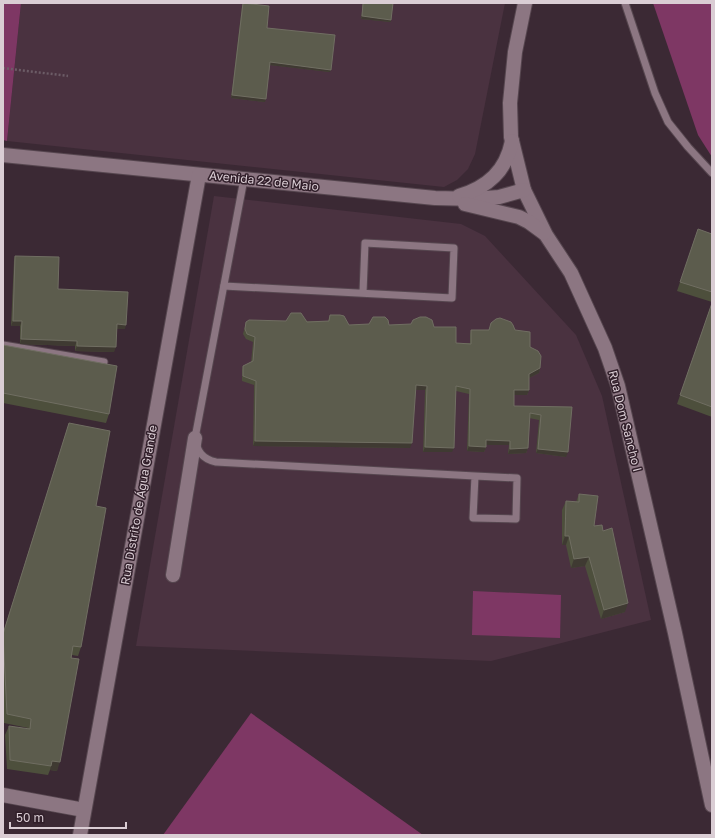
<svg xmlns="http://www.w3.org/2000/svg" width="715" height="838" font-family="'Golos Text',sans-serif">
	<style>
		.built { fill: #4a3240 }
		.green { fill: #7e3764 }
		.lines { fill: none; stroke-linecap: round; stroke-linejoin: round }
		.lane-casing { stroke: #56464f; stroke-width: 9 }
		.street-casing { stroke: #56464f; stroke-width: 16 }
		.path { stroke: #6c5c66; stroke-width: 2.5; stroke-dasharray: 2 2; stroke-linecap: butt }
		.lane { stroke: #8c7682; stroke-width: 7 }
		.street { stroke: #8c7682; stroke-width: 14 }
		.wall { fill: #4d4f3c }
		.shaded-wall { fill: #3f3a32 }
		.building { fill: #5c5c4d; stroke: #706e62 }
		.labels { text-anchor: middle; stroke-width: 3; stroke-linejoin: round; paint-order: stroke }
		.street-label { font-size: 12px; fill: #dacdd4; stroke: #311f2a }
	</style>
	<rect width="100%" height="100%" fill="#3b2934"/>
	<g class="built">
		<polygon points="21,3 505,3 475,154 468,169 457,180 444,187 7,141"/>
		<polygon points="214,196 461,224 485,236 576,335 602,396 651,620 491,661 136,646"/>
	</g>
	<g class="green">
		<polygon points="3,3 21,3 7,141 3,140"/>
		<polygon points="653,3 712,3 712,157 698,135"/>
		<polygon points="473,591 561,595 560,638 472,635"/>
		<polygon points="251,713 423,835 163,835"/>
	</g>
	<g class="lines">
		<defs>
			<g id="lane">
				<polyline points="625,3 655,93 668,122 688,147 712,173"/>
				<path d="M244,179l-49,259c2,13 7,21 21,24l259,14 42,2 -1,41 -43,-1 2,-42"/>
				<polyline points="224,286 452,298 454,248 365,243 363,293"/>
				<polyline points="3,345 104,362"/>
			</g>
			<g id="street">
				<polyline points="525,3 515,52 510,103 511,137 524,190 546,235 571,273 605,348 618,386 675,633 712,805"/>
				<polyline points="3,155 435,198 475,199 499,197 524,190"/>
				<path d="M459,196c29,-9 47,-25 53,-55"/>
				<polyline points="465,204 519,217 529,222 544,233"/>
				<polyline points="173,575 195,438"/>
				<polyline points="3,795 84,810"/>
				<polyline points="80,835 199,175"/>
			</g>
		</defs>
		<use href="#lane" class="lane-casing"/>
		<use href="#street" class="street-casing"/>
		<polyline class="path" points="3,68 68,76"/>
		<use href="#lane" class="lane"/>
		<use href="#street" class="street"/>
	</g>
	<g class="wall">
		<polygon points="243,3 267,28 330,72 270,65 265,102 231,98 242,6"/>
		<polygon points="363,3 393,3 391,20 391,22 361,19"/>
		<polygon points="712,234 712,302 677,291 695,238"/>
		<polygon points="15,256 58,289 125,329 117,329 114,352 75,351 75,346 20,344 20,326 11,326 14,260"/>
		<polygon points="712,303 712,417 677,404"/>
		<polygon points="330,315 349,325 389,325 434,327 456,343 470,343 470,335 471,330 489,330 491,323 515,330 530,347 540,368 539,373 529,378 529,390 527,395 514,395 514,406 572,407 566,457 536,453 539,420 529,418 528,448 526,453 508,454 509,445 486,445 486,447 484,452 467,451 469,394 456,391 452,452 423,452 425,390 415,390 410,448 253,446 254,385 242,381 242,370 243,366 251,362 253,342 246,339 243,334 246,322 328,321"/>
		<polygon points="3,345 109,414 106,423 3,403"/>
		<polygon points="69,423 96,506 81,647 78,656 72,655 57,771 50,770 48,775 7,769 5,735 9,726 28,729 28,728 4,723 3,705 3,633"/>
		<polygon points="579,494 594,526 603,531 625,612 601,619 585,566 571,568 566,545 562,545 562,510 566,501 576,502"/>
	</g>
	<g class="shaded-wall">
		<polygon points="362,16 391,20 391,22 361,19"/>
		<polygon points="270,62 331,70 330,72 269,65"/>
		<polygon points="232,95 266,99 265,102 231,98"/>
		<polygon points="13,321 22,321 20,326 11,326"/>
		<polygon points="117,324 126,325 125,329 115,329"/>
		<polygon points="21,339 77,341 75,346 20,344"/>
		<polygon points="77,346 116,347 114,352 75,351"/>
		<polygon points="540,368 539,373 527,379 529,374"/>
		<polygon points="416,385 427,386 425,390 414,390"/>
		<polygon points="514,390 529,390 527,395 513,395"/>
		<polygon points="486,440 510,441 509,445 484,445"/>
		<polygon points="255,441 412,443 410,448 253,446"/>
		<polygon points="469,446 486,447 484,452 467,451"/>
		<polygon points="425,447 454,448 452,452 423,452"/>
		<polygon points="528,448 526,453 508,454 510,449"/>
		<polygon points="538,449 568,452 566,457 536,453"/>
		<polygon points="565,536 569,536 566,545 562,545"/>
		<polygon points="589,557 585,566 571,568 574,559"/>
		<polygon points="628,603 625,612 601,619 604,610"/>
		<polygon points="52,761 60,762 57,771 50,770"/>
	</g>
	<g class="building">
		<polygon points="243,3 269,6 267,28 335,35 331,70 270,62 266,99 232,95"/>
		<polygon points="363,3 393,3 391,20 362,16"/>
		<polygon points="698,229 712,234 712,292 680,282"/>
		<polygon points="15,256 59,257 58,289 128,292 126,325 117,324 116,347 77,346 77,341 21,339 22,321 13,321"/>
		<polygon points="712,303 712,407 680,395"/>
		<polygon points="291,313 301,313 307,322 329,321 330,315 340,315 344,316 349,325 369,324 373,317 385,317 388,320 389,325 411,324 413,320 420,317 426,317 432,320 434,327 456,327 456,343 471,344 471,330 489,330 491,323 496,319 500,318 511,322 513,325 515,330 530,332 530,347 538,351 541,356 540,368 529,374 529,390 514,390 514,406 572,407 568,452 538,449 541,415 530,413 528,448 510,449 510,441 486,440 486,447 469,446 470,389 456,386 454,448 425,447 427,386 416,385 412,443 255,441 256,381 243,376 243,366 253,361 255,337 247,334 245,329 246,322 249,320 286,321"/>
		<polygon points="3,345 117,366 109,414 3,393"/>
		<polygon points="69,423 110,431 96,506 106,508 81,647 73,646 71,658 79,659 60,762 52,761 51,766 10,760 9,726 30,729 31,719 7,714 3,634"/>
		<polygon points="579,494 598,496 594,526 602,525 603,531 612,528 628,603 604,610 589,557 574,559 569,536 565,536 566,501 579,502"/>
	</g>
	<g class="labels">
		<g class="street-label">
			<text transform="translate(264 181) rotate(6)" y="4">Avenida 22 de Maio</text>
			<text transform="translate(625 421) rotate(76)" y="4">Rua Dom Sancho I</text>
			<text transform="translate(139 505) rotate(-80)" y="4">Rua Distrito de Água Grande</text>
		</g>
	</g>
	<rect width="715" height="838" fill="none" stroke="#dacdd4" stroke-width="8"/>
	<path d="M10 822v6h116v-6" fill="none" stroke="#dacdd4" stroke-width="2"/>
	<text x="16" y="822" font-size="12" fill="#dacdd4" stroke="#311f2a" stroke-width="3" paint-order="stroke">50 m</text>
</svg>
